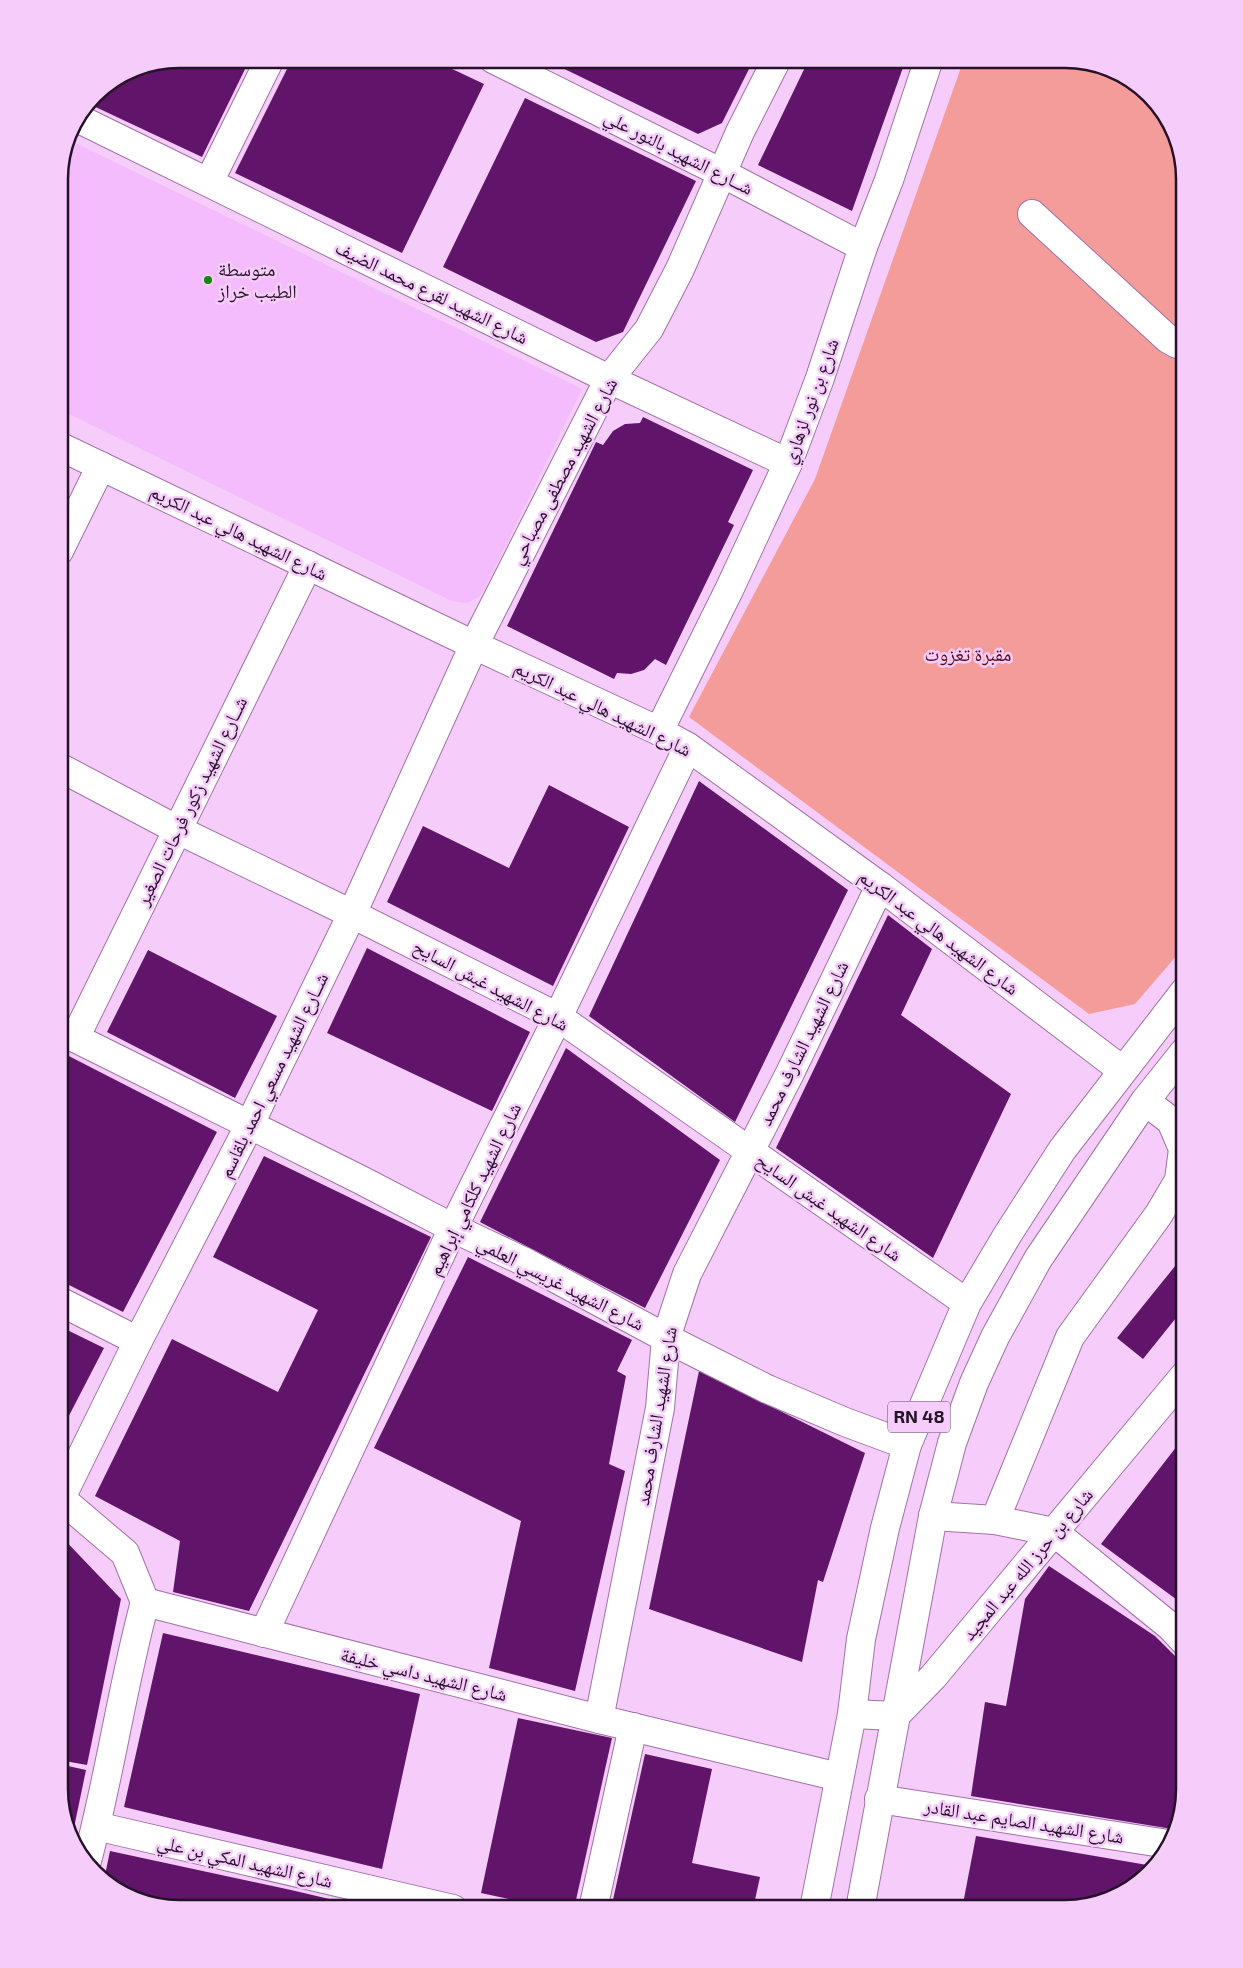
<svg xmlns="http://www.w3.org/2000/svg" width="1243" height="1968" font-family="'Exo 2','Noto Naskh Arabic',sans-serif">
	<style>
		.built { fill: #f4bbfd }
		.green { fill: #f49c99 }
		.building { fill: #60156b }
		.lines { fill: none; stroke-linecap: round; stroke-linejoin: round }
		.minor-casing { stroke: #a171a8; stroke-width: 30 }
		.highway-casing { stroke: #a171a8; stroke-width: 30 }
		.minor { stroke: #fff; stroke-width: 28 }
		.highway { stroke: #fff; stroke-width: 28 }
		.poi-dot { fill: #12880a; stroke: #f6ccfb; stroke-width: 2 }
		.labels { text-anchor: middle; stroke-width: 5; stroke-linejoin: round; paint-order: stroke }
		.shield { fill: #f6ccfb; stroke: #644a67; stroke-width: 1 }
		.shield-label { font-size: 18px; font-weight: bold; fill: #251228 }
		.street-label { font-size: 19px; fill: #251228; stroke: #f6ccfb }
		.poi-label { font-size: 19px; fill: #251228; stroke: #f6ccfb; text-anchor: start }
		.park-label { font-size: 19px; fill: #580c13; stroke: #f6ccfb }
		.rim { fill: none; stroke: #251228; stroke-width: 2.5 }
	</style>
	<rect width="100%" height="100%" fill="#f6ccfb"/>
	<polygon class="built" points="67,139 582,389 484,590 479,597 467,603 452,601 59,409 59,171"/>
	<polygon class="green" points="964,59 1073,59 1131,79 1172,125 1184,178 1184,947 1135,1004 1089,1014 689,717 815,479"/>
	<g class="building">
		<polygon points="178,59 250,59 202,157 87,103 94,94 133,68"/>
		<polygon points="292,59 431,59 484,84 402,253 235,173"/>
		<polygon points="544,59 754,59 722,123 698,134"/>
		<polygon points="809,59 906,59 852,211 758,165"/>
		<polygon points="525,98 696,181 623,332 596,342 443,267"/>
		<polygon points="643,417 753,470 728,522 734,525 666,665 655,659 644,670 631,674 617,673 614,679 507,626 596,442 603,445 613,431 625,424 640,423"/>
		<polygon points="699,781 848,890 735,1122 589,1016"/>
		<polygon points="549,785 629,827 553,986 387,902 423,826 509,868"/>
		<polygon points="888,915 932,949 901,1015 1011,1094 933,1258 776,1148"/>
		<polygon points="367,948 530,1032 492,1111 327,1033"/>
		<polygon points="148,950 277,1016 235,1098 107,1032"/>
		<polygon points="566,1048 720,1160 645,1308 480,1222"/>
		<polygon points="59,1051 217,1132 123,1312 59,1280"/>
		<polygon points="264,1156 431,1237 249,1611 173,1592 180,1541 95,1496 172,1339 278,1392 318,1310 213,1257"/>
		<polygon points="1184,1255 1184,1308 1143,1359 1117,1338"/>
		<polygon points="468,1257 632,1340 617,1371 626,1376 609,1464 625,1471 575,1691 489,1668 521,1521 374,1448"/>
		<polygon points="59,1326 104,1348 59,1435"/>
		<polygon points="699,1371 865,1453 823,1582 818,1580 802,1662 649,1609"/>
		<polygon points="1184,1437 1184,1605 1101,1544"/>
		<polygon points="59,1534 121,1599 87,1765 59,1760"/>
		<polygon points="1049,1566 1155,1636 1184,1665 1184,1790 1172,1829 971,1796 985,1702 1006,1706 1025,1599"/>
		<polygon points="163,1633 420,1694 382,1869 124,1807"/>
		<polygon points="518,1718 612,1738 574,1909 555,1909 481,1893"/>
		<polygon points="645,1754 712,1769 692,1863 760,1877 753,1909 611,1909"/>
		<polygon points="59,1764 86,1770 71,1842 59,1790"/>
		<polygon points="976,1836 1060,1850 1153,1866 1118,1897 1065,1909 962,1909"/>
		<polygon points="110,1851 291,1890 372,1909 171,1909 112,1889 104,1880"/>
	</g>
	<g class="lines">
		<defs>
			<g id="minor">
				<polyline points="493,59 722,173 863,247"/>
				<polyline points="77,118 609,379 788,463"/>
				<polyline points="209,182 270,59"/>
				<polyline points="1032,214 1168,339 1177,344 1184,342"/>
				<polyline points="59,446 474,645 659,731 688,747 880,886 1122,1070"/>
				<polyline points="59,551 101,466"/>
				<polyline points="659,731 729,590 788,463 820,378 863,247 889,180 929,59"/>
				<polyline points="59,767 176,829 352,914 558,1017 967,1303"/>
				<polyline points="59,1030 361,1180 453,1228 527,1263 666,1338 767,1389 845,1422 907,1445"/>
				<polyline points="75,1038 308,565"/>
				<polyline points="59,1301 138,1341"/>
				<polyline points="59,1497 125,1553 145,1602 599,1719 839,1777"/>
				<polyline points="61,1498 138,1341 249,1126 352,914 474,645 609,379 649,329 680,269 740,132 777,59"/>
				<polyline points="933,1516 995,1520 1054,1532 1171,1627 1184,1641"/>
				<polyline points="995,1520 1070,1337 1159,1214 1179,1180 1183,1149 1171,1121 1145,1101"/>
				<polyline points="264,1633 453,1228 558,1017 688,747"/>
				<polyline points="852,1714 895,1716 933,1677 1184,1376"/>
				<polyline points="599,1719 660,1408 666,1338 687,1274 790,1073 880,886"/>
				<polyline points="879,1799 1168,1844"/>
				<polyline points="96,1826 453,1909"/>
				<path d="M87,1861c23,-86 35,-174 58,-259"/>
				<polyline points="593,1909 633,1727"/>
			</g>
			<g id="highway">
				<polyline points="814,1909 852,1714 861,1639 885,1528 907,1445 967,1303 1008,1234 1062,1150 1184,992"/>
				<polyline points="860,1909 933,1516 952,1443 974,1383 995,1337 1038,1259 1145,1101 1184,1052"/>
			</g>
		</defs>
		<use href="#minor" class="minor-casing"/>
		<use href="#highway" class="highway-casing"/>
		<use href="#minor" class="minor"/>
		<use href="#highway" class="highway"/>
	</g>
	<circle class="poi-dot" cx="208" cy="280" r="5"/>
	<g class="labels">
		<rect class="shield" x="888" y="1401.5" width="62" height="31" rx="4"/>
		<g class="shield-label">
			<text x="919" y="1423">RN 48</text>
		</g>
		<g class="street-label">
			<text transform="translate(679 152) rotate(27)" y="7">شــارع الشهيد بالنور علي</text>
			<text transform="translate(432 292) rotate(26)" y="7">شارع الشهيد لقرع محمد الضيف</text>
			<text transform="translate(810 401) rotate(-70)" y="7">شارع بن نور لزهاري</text>
			<text transform="translate(563 471) rotate(-62)" y="7">شارع الشهيد مصطفى مصباحي</text>
			<text transform="translate(239 532) rotate(26)" y="7">شارع الشهيد هالي عبد الكريم</text>
			<text transform="translate(603 708) rotate(26)" y="7">شارع الشهيد هالي عبد الكريم</text>
			<text transform="translate(191 801) rotate(-64)" y="7">شــارع الشهيد زكور فرحات الصغير</text>
			<text transform="translate(939 932) rotate(37)" y="7">شارع الشهيد هالي عبد الكريم</text>
			<text transform="translate(491 985) rotate(28)" y="7">شارع الشهيد غبش السايح</text>
			<text transform="translate(803 1043) rotate(-64)" y="7">شارع الشهيد الشارف محمد</text>
			<text transform="translate(273 1075) rotate(-64)" y="7">شــارع الشهيد مسعي احمد بلقاسم</text>
			<text transform="translate(474 1189) rotate(-64)" y="7">شارع الشهيد كلكامي إبراهيم</text>
			<text transform="translate(829 1207) rotate(35)" y="7">شارع الشهيد غبش السايح</text>
			<text transform="translate(561 1283) rotate(27)" y="7">شارع الشهيد غريسي العلمي</text>
			<text transform="translate(656 1416) rotate(-81)" y="7">شارع الشهيد الشارف محمد</text>
			<text transform="translate(1027 1564) rotate(-50)" y="7">شارع بن حرز الله عبد المجيد</text>
			<text transform="translate(424 1674) rotate(14)" y="7">شارع الشهيد داسي خليفة</text>
			<text transform="translate(1024 1821) rotate(9)" y="7">شارع الشهيد الصايم عبد القادر</text>
			<text transform="translate(245 1861) rotate(13)" y="7">شارع الشهيد المكي بن علي</text>
		</g>
		<g class="poi-label">
			<text x="218" y="276">متوسطة<tspan x="218" dy="22">الطيب خراز</tspan></text>
		</g>
		<g class="park-label">
			<text x="968" y="661">مقبرة تغزوت</text>
		</g>
	</g>
	<path d="M0 0H1243V1968H0ZM179 68H1065A111 111 0 0 1 1176 179V1789A111 111 0 0 1 1065 1900H179A111 111 0 0 1 68 1789V179A111 111 0 0 1 179 68Z" fill="#f6ccfb" fill-rule="evenodd"/>
	<path class="rim" d="M179 68H1065A111 111 0 0 1 1176 179V1789A111 111 0 0 1 1065 1900H179A111 111 0 0 1 68 1789V179A111 111 0 0 1 179 68Z"/>
</svg>
